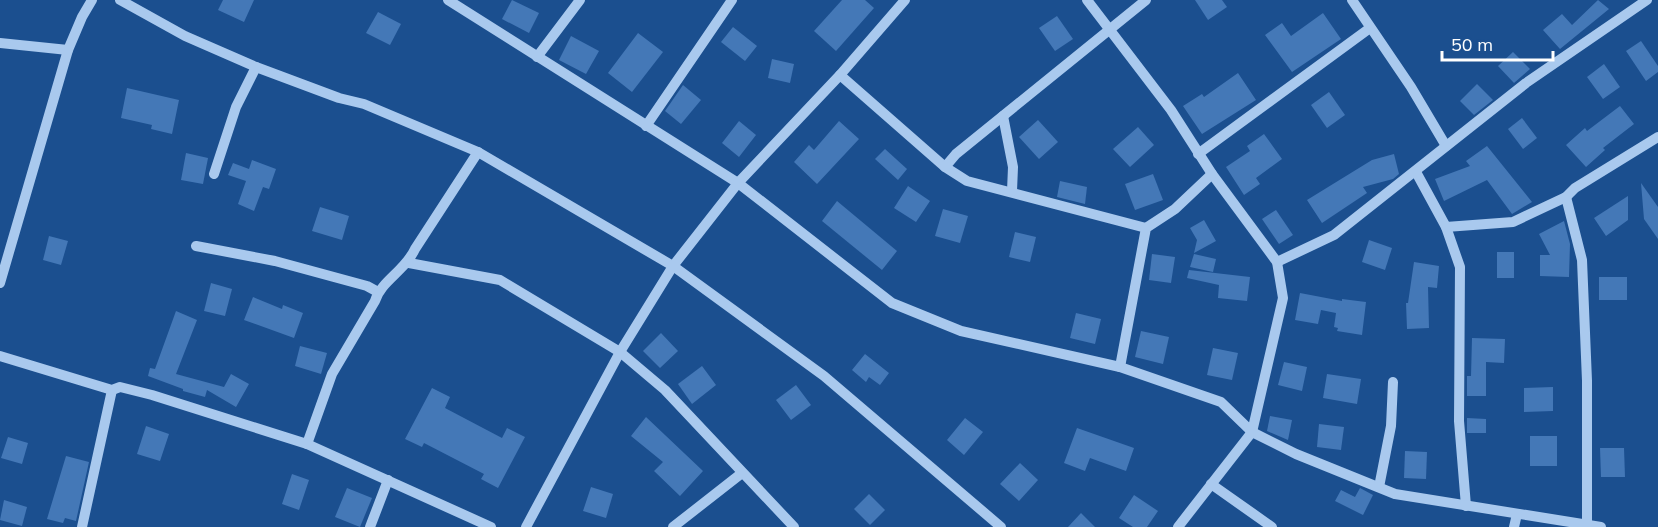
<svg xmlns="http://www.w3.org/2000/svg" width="1658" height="527" font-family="Mulish,sans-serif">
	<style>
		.building { fill: #4478b7 }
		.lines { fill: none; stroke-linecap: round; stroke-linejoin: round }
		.minor { stroke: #a9c9ee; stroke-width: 10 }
	</style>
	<rect width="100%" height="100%" fill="#1b4f8f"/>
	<g class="building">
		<polygon points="223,0 254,0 244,22 218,10"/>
		<polygon points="512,0 539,13 529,33 502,19"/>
		<polygon points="842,0 865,0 874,8 836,51 814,31"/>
		<polygon points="1195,0 1222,0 1227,7 1208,20"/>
		<polygon points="1598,0 1609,9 1560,49 1543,30 1562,14 1572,25"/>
		<polygon points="378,12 401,24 390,45 366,33"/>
		<polygon points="1323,13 1341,39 1292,72 1265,35 1282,23 1291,36"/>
		<polygon points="1057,16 1073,39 1055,51 1039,28"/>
		<polygon points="733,27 757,46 745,61 721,42"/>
		<polygon points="638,33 663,52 632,92 608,73"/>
		<polygon points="571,36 599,51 586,74 559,60"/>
		<polygon points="1641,41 1658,66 1658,72 1646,81 1626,51"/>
		<polygon points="1513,52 1530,69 1514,83 1498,66"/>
		<polygon points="772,59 794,64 790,83 768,78"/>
		<polygon points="1604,64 1620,87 1603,99 1587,77"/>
		<polygon points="1238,73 1256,100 1202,134 1183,106 1202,94 1204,97"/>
		<polygon points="1477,84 1493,100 1474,115 1460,101"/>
		<polygon points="683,85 701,100 681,124 665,111"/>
		<polygon points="127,88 179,100 172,134 151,129 152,125 121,118"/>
		<polygon points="1329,92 1345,115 1327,128 1311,105"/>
		<polygon points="1620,106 1634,124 1603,148 1605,150 1586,167 1566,145 1585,128 1587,131"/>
		<polygon points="1522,118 1537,138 1523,149 1508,129"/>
		<polygon points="1038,120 1058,142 1039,159 1019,137"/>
		<polygon points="739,121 756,135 739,157 722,143"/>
		<polygon points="839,121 859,139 817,184 794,162 809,145 814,150"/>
		<polygon points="1138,127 1154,145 1130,167 1113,149"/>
		<polygon points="1264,134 1282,159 1256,178 1260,184 1244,195 1226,167 1250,151 1247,146"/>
		<polygon points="1487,146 1532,202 1512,214 1487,180 1444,201 1435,179 1470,166 1466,161"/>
		<polygon points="885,149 907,169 898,180 875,159"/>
		<polygon points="186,153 208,158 203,184 181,180"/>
		<polygon points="1394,154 1399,174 1393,179 1363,187 1367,193 1322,223 1307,200 1372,160"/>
		<polygon points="252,160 276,169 269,189 263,187 254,211 238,204 246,181 228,175 233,163 249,169"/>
		<polygon points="1153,174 1163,200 1135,210 1125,184"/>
		<polygon points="1060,181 1087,187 1085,204 1057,197"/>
		<polygon points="1641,183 1658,207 1658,239 1644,219"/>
		<polygon points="908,186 930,201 916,222 894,208"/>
		<polygon points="1628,196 1628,220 1606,236 1594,218"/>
		<polygon points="837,201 897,251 882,270 822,221"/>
		<polygon points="320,207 349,216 342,240 312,231"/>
		<polygon points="943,209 968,216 960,243 935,236"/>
		<polygon points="1276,210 1293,235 1279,244 1262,219"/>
		<polygon points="1204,220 1216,241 1194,253 1197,240 1190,228"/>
		<polygon points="1564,221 1570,244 1569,277 1540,276 1540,255 1550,255 1539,234"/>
		<polygon points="1015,232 1036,237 1030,262 1009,257"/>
		<polygon points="49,236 68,241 61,265 43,260"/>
		<polygon points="1369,240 1392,248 1385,270 1362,262"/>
		<rect x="1497" y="252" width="17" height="26"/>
		<polygon points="1152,254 1175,257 1171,283 1149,280"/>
		<polygon points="1194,254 1216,259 1213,272 1190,267"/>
		<polygon points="1414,262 1439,266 1437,288 1428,287 1429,328 1407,329 1406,303 1408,303"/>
		<polygon points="1189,270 1250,277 1247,301 1218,298 1219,285 1187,278"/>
		<rect x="1599" y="277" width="28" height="23"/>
		<polygon points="211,283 232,289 225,316 204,311"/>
		<polygon points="1300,293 1342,301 1342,299 1366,302 1362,335 1337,331 1338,328 1334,327 1336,313 1321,310 1318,324 1295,320"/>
		<polygon points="253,297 282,309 283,305 303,313 294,338 244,320"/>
		<polygon points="176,311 197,320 176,374 224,387 231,374 249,384 236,407 207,390 205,397 183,391 183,389 148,376 150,368 155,369"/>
		<polygon points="1076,313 1101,319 1095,344 1070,338"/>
		<polygon points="1141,331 1169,337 1163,364 1135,357"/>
		<polygon points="661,333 678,351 660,368 643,351"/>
		<polygon points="1472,338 1505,339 1504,363 1486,362 1486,396 1467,396 1467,376 1471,376"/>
		<polygon points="300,346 327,353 321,374 295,366"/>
		<polygon points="1213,348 1238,353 1232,380 1207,375"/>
		<polygon points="865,354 889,373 880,385 869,377 866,382 852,370"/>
		<polygon points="1284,362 1307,367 1302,391 1278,385"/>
		<polygon points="702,366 716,385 692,404 678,384"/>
		<polygon points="1327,374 1361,379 1357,404 1323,398"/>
		<polygon points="796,385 811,405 791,420 776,400"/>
		<polygon points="1553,387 1553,411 1524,412 1524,388"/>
		<polygon points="432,388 450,397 445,408 502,438 507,428 525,437 498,488 481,479 484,474 424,443 422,447 405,439"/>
		<polygon points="1270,416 1292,420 1288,440 1267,431"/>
		<polygon points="646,417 703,471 680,496 654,471 663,462 631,436"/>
		<polygon points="965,418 983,432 964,455 947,440"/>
		<polygon points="1467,418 1486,419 1486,433 1467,433"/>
		<polygon points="1319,424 1344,427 1341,450 1317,447"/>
		<polygon points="146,426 169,434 160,461 137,454"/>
		<polygon points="1077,428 1134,448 1126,471 1090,458 1085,471 1064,463"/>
		<rect x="1530" y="436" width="27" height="30"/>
		<polygon points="8,437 28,443 22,464 1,458"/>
		<polygon points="1600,448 1624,448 1625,477 1601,477"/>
		<polygon points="1405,451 1427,452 1426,479 1404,478"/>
		<polygon points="66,456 89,462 76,521 65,518 63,523 47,519"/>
		<polygon points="1020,463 1038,480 1019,501 1000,484"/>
		<polygon points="292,474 309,480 299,510 282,504"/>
		<polygon points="591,487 613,494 606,518 583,511"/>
		<polygon points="347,488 372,498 360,527 335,517"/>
		<polygon points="1360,488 1373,495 1363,515 1335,501 1341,490 1355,497"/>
		<polygon points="869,494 885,510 870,525 854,509"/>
		<polygon points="1134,495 1158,511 1147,527 1133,527 1119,518"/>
		<polygon points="4,500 27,507 22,526 0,520"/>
		<polygon points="1081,513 1095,527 1068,527"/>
	</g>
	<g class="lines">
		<g class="minor">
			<polyline points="120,0 185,36 256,67 339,98 364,104 478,152 673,266 824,376 1001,527"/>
			<polyline points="448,0 738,183 892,303 961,331 1120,367 1221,402 1252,432 1296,454 1395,494 1601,527"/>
			<polyline points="1087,0 1171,110 1212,174 1277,262 1283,298 1252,432 1178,527"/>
			<polyline points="1352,0 1411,87 1446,146"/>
			<polyline points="0,43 68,50"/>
			<polyline points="537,57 580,0"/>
			<polyline points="840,75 945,167 967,181 1146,228"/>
			<polyline points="1003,116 1013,167 1012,191"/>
			<polyline points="646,126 732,0"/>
			<polyline points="1198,154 1370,28"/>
			<polyline points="945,167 956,154 1146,0"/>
			<polyline points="1416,172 1446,227 1460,267 1459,421 1466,506"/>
			<polyline points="214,174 236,107 256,67"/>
			<polyline points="1566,197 1582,260 1587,381 1587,525"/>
			<polyline points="1446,227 1513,222 1566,197 1575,188 1658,137"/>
			<polyline points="196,246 275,261 367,286 378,292"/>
			<polyline points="1277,262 1334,235 1526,83 1647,0"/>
			<polyline points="409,263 500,280 620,352 665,390 794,527"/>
			<polyline points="0,283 68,50 82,17 92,0"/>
			<polyline points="0,356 112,390 120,387 152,395 307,444 491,527"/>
			<polyline points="1120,367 1146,228 1175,209 1212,174"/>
			<path d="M307,444l25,-70 43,-73c6,-20 30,-30 40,-52l63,-97"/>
			<polyline points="1211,484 1272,527"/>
			<polyline points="1379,487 1391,426 1393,382"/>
			<polyline points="82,527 112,390"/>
			<polyline points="370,527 388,480"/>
			<polyline points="526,527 620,352 673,266 738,183 840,75 905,0"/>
			<polyline points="673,527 742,473"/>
			<polyline points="1514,527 1517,514"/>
		</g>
	</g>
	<path d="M1442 51v9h111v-9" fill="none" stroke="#ffffff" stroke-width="3"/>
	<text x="1451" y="51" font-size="18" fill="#ffffff" stroke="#1b4f8f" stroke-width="4.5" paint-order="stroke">50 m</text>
</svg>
